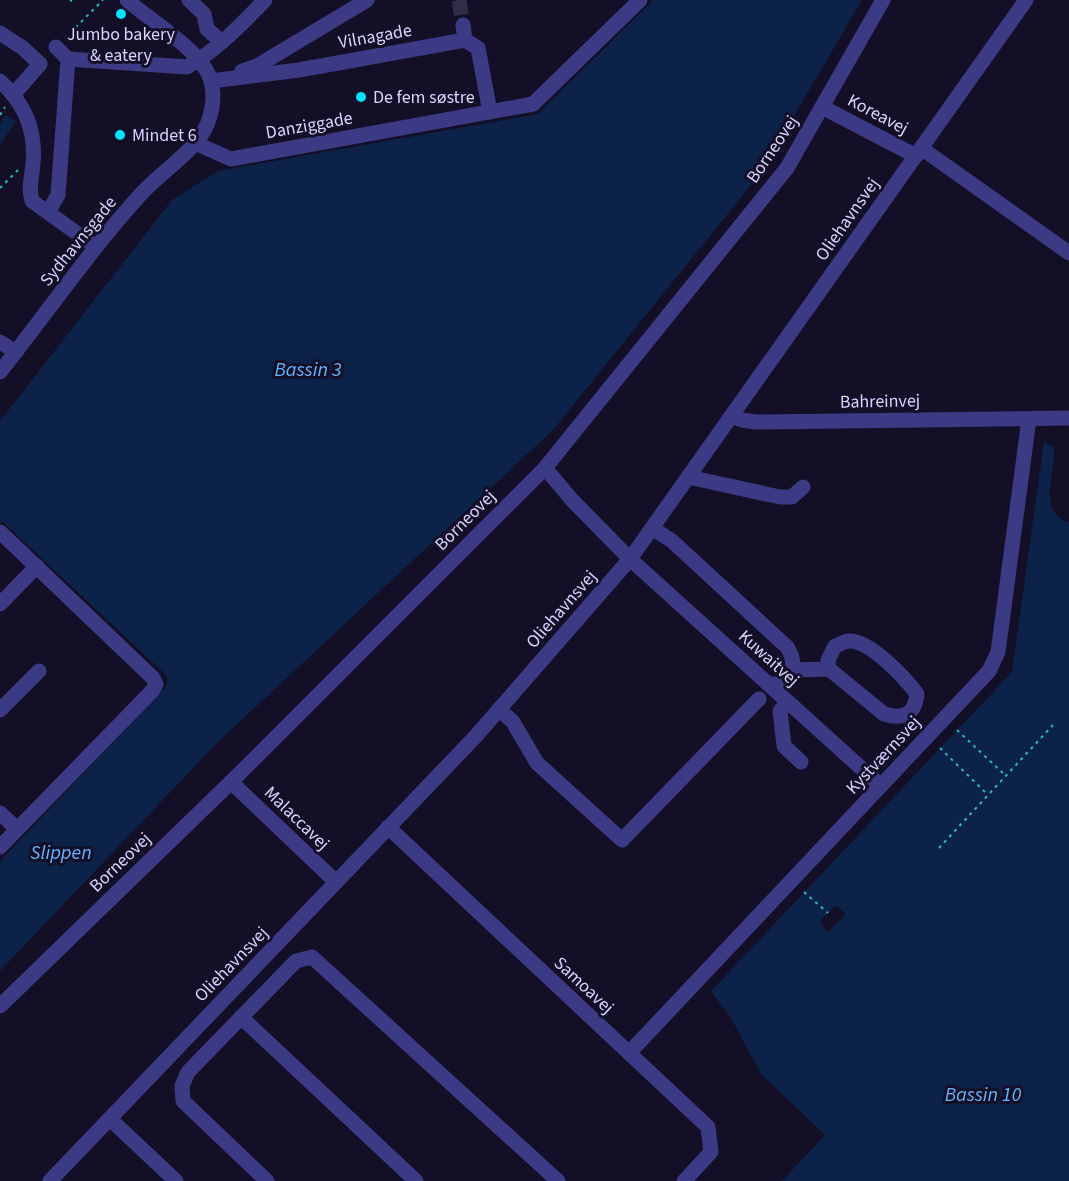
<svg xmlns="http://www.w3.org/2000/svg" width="1069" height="1181" font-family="'Source Sans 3',sans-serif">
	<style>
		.water { fill: #0c2248; fill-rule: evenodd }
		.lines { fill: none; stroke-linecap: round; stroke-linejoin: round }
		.minor-tunnel { stroke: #312d47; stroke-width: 15; stroke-dasharray: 15 8; stroke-linecap: butt }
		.path { stroke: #2fb8b0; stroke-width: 2; stroke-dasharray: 3 4.5; stroke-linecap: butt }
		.minor { stroke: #3d3a85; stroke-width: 15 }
		.poi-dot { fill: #00e5ff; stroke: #130f26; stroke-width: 2 }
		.labels { text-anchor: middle; stroke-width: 6; stroke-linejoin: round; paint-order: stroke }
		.poi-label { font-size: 18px; fill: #d9d4ff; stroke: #130f26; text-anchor: start }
		.street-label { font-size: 18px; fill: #d9d4ff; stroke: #130f26 }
		.water-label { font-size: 20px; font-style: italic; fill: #62b6ff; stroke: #130f26 }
	</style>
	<rect width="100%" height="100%" fill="#130f26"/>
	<g class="water">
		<polygon points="653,0 862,0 760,174 553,430 218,742 0,971 0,861 167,685 167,676 3,522 0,522 0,421 172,200 218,171 538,114"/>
		<polygon points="6,115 16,121 0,145 0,123"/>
		<path d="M1044,441l10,7c2,24 -18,65 15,74v659h-287l43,-46 -64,-61 -29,-54 -21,-29 301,-319zM836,905l10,9 -19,19 -7,-12z"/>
	</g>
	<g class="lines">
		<polyline class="minor-tunnel" points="459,0 463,25"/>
		<g class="path">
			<polyline points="70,0 72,1"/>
			<polyline points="65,38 103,0"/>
			<polyline points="0,115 5,107"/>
			<polyline points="0,188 20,168"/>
			<polyline points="957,730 1006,776"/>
			<polyline points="940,748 988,795"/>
			<polyline points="939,848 1053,725"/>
			<polyline points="804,892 828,913"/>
		</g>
		<g class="minor">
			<polyline points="189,0 204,14 207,29 222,42"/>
			<polyline points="463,25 465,40"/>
			<polyline points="0,33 23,48 40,64 13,95"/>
			<path d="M68,59l119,8c30,-17 54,-42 78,-67"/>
			<polyline points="242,71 257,66 367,0"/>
			<path d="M0,81c25,23 36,49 33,83 -1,13 -5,24 -1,37l64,46"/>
			<polyline points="211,81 299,70 465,40 478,48 490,112"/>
			<polyline points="822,107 916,156"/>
			<polyline points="195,143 231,159 533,104 640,0"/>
			<polyline points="921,148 1069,253"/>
			<polyline points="48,212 58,195 68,59 56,47"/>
			<polyline points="0,342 16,352"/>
			<path d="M0,372c47,-59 90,-122 141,-178 17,-19 46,-38 59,-57 11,-15 16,-38 11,-56 -8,-30 -62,-61 -84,-81"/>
			<polyline points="732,416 742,420 756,422 1069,418"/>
			<polyline points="545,468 572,500 630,559 881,786"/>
			<polyline points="688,477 780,497 792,497 803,487"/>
			<path d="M652,528l20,13 115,106c9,14 8,27 -6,37h-13"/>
			<polyline points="0,532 153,678 156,684 153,690 0,847"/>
			<polyline points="0,604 37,566"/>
			<path d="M792,670l37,-1 55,45c20,6 31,0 33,-20 -12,-16 -47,-54 -68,-53 -4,0 -10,4 -14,5l-7,14 1,9"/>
			<polyline points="788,702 780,711 784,746 801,762"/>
			<polyline points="499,709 513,722 537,763 622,840 759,699"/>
			<polyline points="0,710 39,671"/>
			<polyline points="231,782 336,882"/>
			<polyline points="0,813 17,829"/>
			<polyline points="388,827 708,1127 711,1152 684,1181"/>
			<polyline points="0,1006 231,782 545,468 787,168 883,0"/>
			<polyline points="241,1017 416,1181"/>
			<polyline points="629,1053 989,671 998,652 1029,419"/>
			<polyline points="110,1119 176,1181"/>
			<polyline points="50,1181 475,737 630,559 1026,0"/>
			<polyline points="267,1181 183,1101 182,1086 188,1072 296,961 312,957 558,1181"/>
		</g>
	</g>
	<g class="poi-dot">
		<circle cx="121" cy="14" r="6"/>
		<circle cx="361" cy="97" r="6"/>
		<circle cx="120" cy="135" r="6"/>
	</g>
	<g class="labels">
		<g class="poi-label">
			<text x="121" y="40" text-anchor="middle">Jumbo bakery<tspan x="121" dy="21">&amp; eatery</tspan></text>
			<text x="373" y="103">De fem søstre</text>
			<text x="132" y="141">Mindet 6</text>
		</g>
		<g class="street-label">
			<text transform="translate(375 36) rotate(-10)" y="6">Vilnagade</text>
			<text transform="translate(878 114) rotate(28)" y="6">Koreavej</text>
			<text transform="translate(309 125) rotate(-10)" y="6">Danziggade</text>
			<text transform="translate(772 149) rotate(-56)" y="6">Borneovej</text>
			<text transform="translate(847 219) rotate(-55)" y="6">Oliehavnsvej</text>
			<text transform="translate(78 241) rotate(-51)" y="6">Sydhavnsgade</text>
			<text transform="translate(880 401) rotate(-1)" y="6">Bahreinvej</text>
			<text transform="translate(465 520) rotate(-45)" y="6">Borneovej</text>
			<text transform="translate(561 609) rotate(-49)" y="6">Oliehavnsvej</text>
			<text transform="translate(769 658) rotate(42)" y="6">Kuwaitvej</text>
			<text transform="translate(883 755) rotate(-47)" y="6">Kystværnsvej</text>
			<text transform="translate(297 818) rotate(44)" y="6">Malaccavej</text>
			<text transform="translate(120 862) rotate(-44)" y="6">Borneovej</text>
			<text transform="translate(231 964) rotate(-46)" y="6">Oliehavnsvej</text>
			<text transform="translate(584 985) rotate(43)" y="6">Samoavej</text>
		</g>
		<g class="water-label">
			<text x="308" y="376">Bassin 3</text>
			<text x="61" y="859">Slippen</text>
			<text x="983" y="1101">Bassin 10</text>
		</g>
	</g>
</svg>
